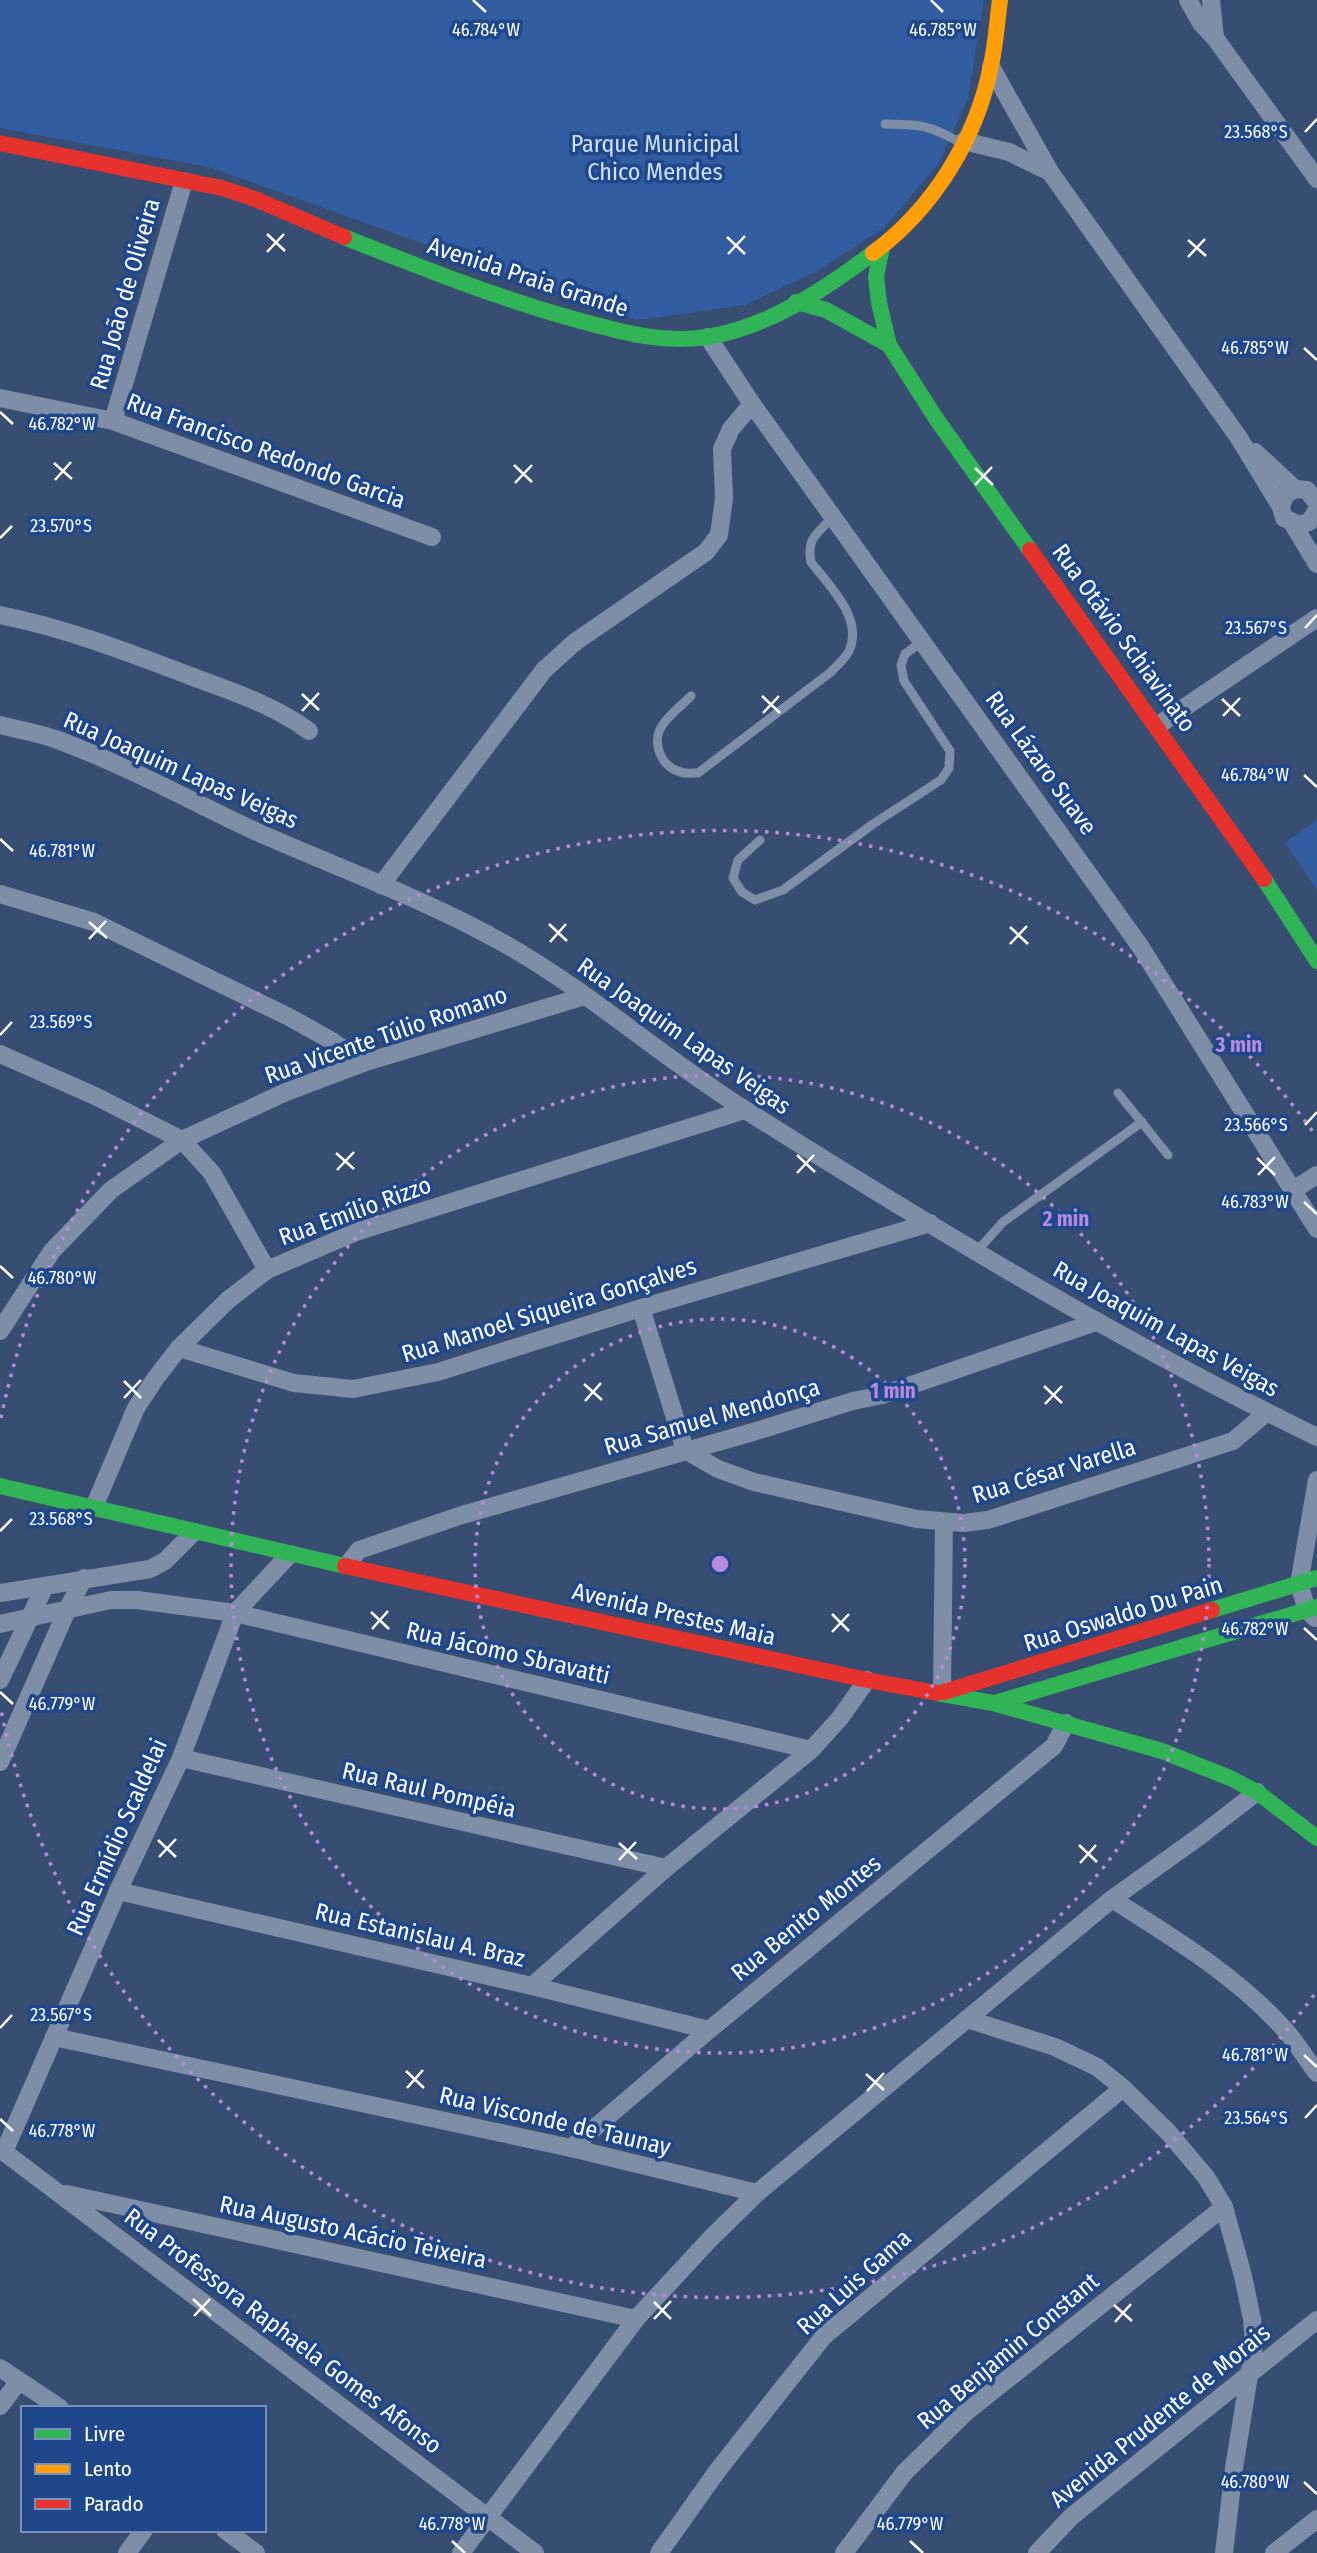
<svg xmlns="http://www.w3.org/2000/svg" width="1317" height="2553" font-family="'Fira Sans Condensed',sans-serif">
	<style>
		.green { fill: #335da1 }
		.lines { fill: none; stroke-linecap: round; stroke-linejoin: round }
		.lane { stroke: #7f8ea7; stroke-width: 9 }
		.street { stroke: #7f8ea7; stroke-width: 18 }
		.fast { stroke: #30b455; stroke-width: 16 }
		.slow { stroke: #ff9f0a; stroke-width: 16 }
		.jam { stroke: #e5322d; stroke-width: 16 }
		.ticks { fill: none; stroke: #fff; stroke-width: 2.5 }
		.ring { fill: none; stroke: #b68bdc; stroke-width: 3.5; stroke-dasharray: 3.5 7 }
		.labels { text-anchor: middle; stroke-width: 7; stroke-linejoin: round; paint-order: stroke }
		.park-label { font-size: 24px; fill: #d0e0f9; stroke: #1f478b }
		.street-label { font-size: 24px; fill: #fff; stroke: #1f478b }
		.ticks-label { font-size: 18px; text-anchor: middle; fill: #fff; stroke: #1f478b; stroke-width: 7; stroke-linejoin: round; paint-order: stroke }
		.centre { fill: #b68bdc; stroke: #1f478b; stroke-width: 3.5 }
		.ring-label { font-size: 21px; text-anchor: middle; font-weight: bold; fill: #b68bdc; stroke: #1f478b; stroke-width: 7; stroke-linejoin: round; paint-order: stroke }
	</style>
	<rect width="100%" height="100%" fill="#384d72"/>
	<g class="green">
		<polygon points="0,0 984,0 968,98 939,163 885,227 819,270 745,305 637,320 209,167 0,128"/>
		<polygon points="1317,820 1317,890 1285,843"/>
	</g>
	<g class="lines">
		<g class="lane">
			<path d="M885,124c33,0 45,1 74,18"/>
			<path d="M691,696c-9,9 -20,17 -27,27 -14,17 -4,44 17,49 5,2 12,1 17,1l133,-101c5,-6 15,-14 18,-21 15,-33 -20,-65 -38,-89 -5,-24 7,-29 22,-45"/>
			<polyline points="760,840 738,860 733,878 742,892 755,900 783,890 873,824 941,780 949,768 950,751 904,681 901,665 905,654 923,641"/>
			<polyline points="1118,1093 1168,1155"/>
			<polyline points="977,1251 1003,1222 1142,1122"/>
		</g>
		<g class="street">
			<polyline points="1188,0 1201,23 1215,38 1317,179"/>
			<polyline points="1211,0 1215,38"/>
			<polyline points="991,67 1050,172 1239,438 1281,507"/>
			<polyline points="964,141 1009,152 1050,172"/>
			<polyline points="708,337 752,404 1140,946 1317,1229"/>
			<polyline points="0,398 113,421 432,537"/>
			<polyline points="113,421 184,181"/>
			<polyline points="1255,452 1295,489"/>
			<polyline points="1317,503 1307,490 1295,489 1285,495 1281,507 1284,518 1299,525 1309,522 1317,510"/>
			<polyline points="1293,524 1317,564"/>
			<path d="M0,615c66,13 130,38 193,62 40,15 81,28 116,54"/>
			<path d="M0,725c19,5 40,8 58,15 69,26 133,61 199,92 83,37 169,67 248,112 85,48 159,115 242,167 185,117 373,230 570,326"/>
			<polyline points="1157,726 1317,618"/>
			<polyline points="381,885 544,670 575,642 706,552 719,535 724,498 722,449 731,429 752,404"/>
			<polyline points="0,894 94,922 289,1017 332,1041 363,1063"/>
			<polyline points="0,1054 95,1096 182,1140 212,1173 267,1270"/>
			<polyline points="1293,1190 1317,1175"/>
			<polyline points="641,1308 685,1450"/>
			<polyline points="0,1331 52,1251 111,1190 182,1140 286,1092 363,1063 585,996"/>
			<polyline points="179,1348 294,1383 353,1389 438,1372 641,1308 930,1223"/>
			<polyline points="685,1450 718,1469 754,1482 917,1519 964,1523 988,1520 1233,1441 1266,1413"/>
			<polyline points="94,1507 136,1408 155,1379 179,1348 228,1300 267,1270 356,1232 745,1110"/>
			<polyline points="347,1565 359,1550 462,1515 753,1432 853,1401 882,1395 1096,1322"/>
			<polyline points="0,1593 150,1569 165,1561 194,1532"/>
			<polyline points="1315,1618 1307,1610 1299,1584 1317,1480"/>
			<polyline points="0,1624 111,1600 137,1600 235,1613 811,1750"/>
			<polyline points="0,1680 45,1586"/>
			<polyline points="942,1693 944,1522"/>
			<polyline points="181,1758 666,1868"/>
			<polyline points="0,1762 68,1608 84,1578"/>
			<polyline points="118,1891 532,1986 709,2030"/>
			<path d="M1112,1899c60,38 125,77 173,131 12,13 21,29 32,43"/>
			<polyline points="532,1986 666,1868 811,1750 840,1718 867,1680"/>
			<polyline points="967,2019 1055,2047 1097,2067 1123,2088 1168,2132 1206,2177 1224,2207 1243,2276 1252,2319 1254,2345 1234,2468 1224,2553"/>
			<polyline points="54,2037 571,2148 757,2193"/>
			<polyline points="571,2148 709,2030 1054,1746 1066,1723"/>
			<polyline points="0,2149 535,2553"/>
			<polyline points="4,2152 118,1891 181,1758 235,1613 290,1554"/>
			<polyline points="67,2194 636,2319"/>
			<polyline points="0,2368 60,2408"/>
			<polyline points="0,2406 19,2381"/>
			<polyline points="225,2530 256,2553"/>
			<polyline points="127,2553 144,2530"/>
			<polyline points="461,2553 636,2319 710,2239 757,2193 1112,1899 1200,1836 1257,1792"/>
			<polyline points="659,2553 718,2470 824,2336 1123,2088"/>
			<polyline points="844,2553 904,2473 965,2413 1224,2207"/>
			<polyline points="1037,2553 1071,2517 1317,2320"/>
			<polyline points="1274,2553 1317,2519"/>
		</g>
		<g class="fast">
			<path d="M344,237c78,31 156,62 237,84 41,11 83,23 126,16 60,-9 118,-48 166,-84"/>
			<polyline points="882,248 876,276 879,303 889,345 937,420 1030,550"/>
			<polyline points="796,302 826,310 889,345"/>
			<polyline points="1264,879 1317,961"/>
			<polyline points="0,1486 345,1566"/>
			<polyline points="1212,1610 1317,1578"/>
			<polyline points="937,1693 993,1703 1162,1751 1230,1778 1257,1792 1317,1838"/>
			<polyline points="995,1703 1317,1607"/>
		</g>
		<path class="slow" d="M873,253c60,-44 104,-115 118,-188 5,-22 6,-44 9,-65"/>
		<g class="jam">
			<polyline points="0,143 222,188 255,199 344,237"/>
			<polyline points="1030,550 1264,879"/>
			<polyline points="345,1566 867,1680 937,1693"/>
			<polyline points="944,1692 1212,1610"/>
		</g>
	</g>
	<path class="ticks" d="M473,0l13,12M931,0l12,12M1305,132l12,-13M267,234l18,17M727,237l18,17M1188,240l18,16M267,252l17,-18M728,254l17,-18M1188,257l17,-18M1304,348l13,12M0,412l13,12M54,463l18,16M514,465l18,17M975,468l18,17M55,480l16,-18M515,483l17,-18M975,485l17,-18M0,538l12,-12M1305,628l12,-13M302,694l17,16M762,696l18,17M1222,699l18,17M302,711l17,-18M763,713l16,-17M1223,716l17,-18M1304,775l13,12M0,839l13,12M89,922l18,16M549,924l18,17M1010,927l18,17M89,939l17,-18M550,942l16,-18M1010,944l17,-18M0,1035l12,-13M1305,1125l12,-13M336,1153l18,16M797,1155l18,17M1257,1158l18,17M337,1170l17,-18M797,1173l17,-18M1258,1175l17,-18M1304,1202l13,12M0,1266l13,12M124,1381l17,17M584,1384l18,16M1044,1386l18,17M124,1398l17,-18M585,1401l16,-18M1045,1404l17,-18M0,1531l12,-12M371,1612l18,17M832,1614l17,17M1304,1628l13,12M372,1629l16,-18M832,1632l17,-18M0,1692l13,12M158,1840l18,17M619,1843l18,16M1079,1845l18,17M159,1857l17,-18M619,1860l17,-18M1080,1863l16,-18M0,2028l12,-13M1304,2055l13,12M406,2071l18,17M866,2074l18,16M407,2088l16,-18M867,2091l17,-18M1305,2118l12,-13M0,2119l13,12M193,2299l18,17M654,2302l17,17M1114,2305l18,16M194,2316l16,-17M654,2319l17,-18M1115,2322l16,-18M1304,2482l13,12M452,2541l13,12M910,2541l13,12"/>
	<g class="ring">
		<circle cx="720" cy="1564" r="245"/>
		<circle cx="720" cy="1564" r="489"/>
		<path d="M1314 1995A734 734 0 0 1 1 1710M1 1418A734 734 0 0 1 1314 1133"/>
	</g>
	<g class="labels">
		<g class="park-label">
			<text x="655" y="152">Parque Municipal<tspan x="655" dy="28">Chico Mendes</tspan></text>
		</g>
		<g class="street-label">
			<text transform="translate(528 277) rotate(18)" y="8">Avenida Praia Grande</text>
			<text transform="translate(125 294) rotate(-74)" y="8">Rua João de Oliveira</text>
			<text transform="translate(266 451) rotate(20)" y="8">Rua Francisco Redondo Garcia</text>
			<text transform="translate(1124 638) rotate(54)" y="8">Rua Otávio Schiavinato</text>
			<text transform="translate(1041 763) rotate(54)" y="8">Rua Lázaro Suave</text>
			<text transform="translate(181 770) rotate(24)" y="8">Rua Joaquim Lapas Veigas</text>
			<text transform="translate(386 1035) rotate(-19)" y="8">Rua Vicente Túlio Romano</text>
			<text transform="translate(684 1036) rotate(35)" y="8">Rua Joaquim Lapas Veigas</text>
			<text transform="translate(355 1211) rotate(-20)" y="8">Rua Emílio Rizzo</text>
			<text transform="translate(549 1310) rotate(-17)" y="8">Rua Manoel Siqueira Gonçalves</text>
			<text transform="translate(1166 1329) rotate(29)" y="8">Rua Joaquim Lapas Veigas</text>
			<text transform="translate(712 1417) rotate(-16)" y="8">Rua Samuel Mendonça</text>
			<text transform="translate(1054 1471) rotate(-17)" y="8">Rua César Varella</text>
			<text transform="translate(674 1614) rotate(13)" y="8">Avenida Prestes Maia</text>
			<text transform="translate(1123 1614) rotate(-17)" y="8">Rua Oswaldo Du Pain</text>
			<text transform="translate(508 1653) rotate(13)" y="8">Rua Jácomo Sbravatti</text>
			<text transform="translate(429 1790) rotate(13)" y="8">Rua Raul Pompéia</text>
			<text transform="translate(117 1837) rotate(-66)" y="8">Rua Ermídio Scaldelai</text>
			<text transform="translate(806 1918) rotate(-39)" y="8">Rua Benito Montes</text>
			<text transform="translate(420 1935) rotate(13)" y="8">Rua Estanislau A. Braz</text>
			<text transform="translate(555 2121) rotate(13)" y="8">Rua Visconde de Taunay</text>
			<text transform="translate(353 2232) rotate(12)" y="8">Rua Augusto Acácio Teixeira</text>
			<text transform="translate(854 2282) rotate(-42)" y="8">Rua Luis Gama</text>
			<text transform="translate(283 2331) rotate(37)" y="8">Rua Professora Raphaela Gomes Afonso</text>
			<text transform="translate(1008 2351) rotate(-40)" y="8">Rua Benjamin Constant</text>
			<text transform="translate(1160 2416) rotate(-39)" y="8">Avenida Prudente de Morais</text>
		</g>
	</g>
	<g class="ticks-label">
		<text x="486" y="36">46.784°W</text>
		<text x="943" y="36">46.785°W</text>
		<text x="1256" y="138">23.568°S</text>
		<text x="1255" y="354">46.785°W</text>
		<text x="62" y="430">46.782°W</text>
		<text x="61" y="532">23.570°S</text>
		<text x="1256" y="634">23.567°S</text>
		<text x="1255" y="781">46.784°W</text>
		<text x="62" y="857">46.781°W</text>
		<text x="61" y="1028">23.569°S</text>
		<text x="1256" y="1131">23.566°S</text>
		<text x="1255" y="1208">46.783°W</text>
		<text x="62" y="1284">46.780°W</text>
		<text x="61" y="1525">23.568°S</text>
		<text x="1255" y="1635">46.782°W</text>
		<text x="62" y="1710">46.779°W</text>
		<text x="61" y="2021">23.567°S</text>
		<text x="1255" y="2061">46.781°W</text>
		<text x="1256" y="2124">23.564°S</text>
		<text x="62" y="2137">46.778°W</text>
		<text x="1255" y="2488">46.780°W</text>
		<text x="452" y="2530">46.778°W</text>
		<text x="910" y="2530">46.779°W</text>
	</g>
	<circle cx="720" cy="1564" r="10" class="centre"/>
	<g class="ring-label">
		<text x="1239" y="1052">3 min</text>
		<text x="1066" y="1226">2 min</text>
		<text x="893" y="1398">1 min</text>
	</g>
	<rect x="21" y="2406" width="245" height="126" fill="#1f478b" stroke="#7991b9" stroke-width="2"/>
	<rect x="35" y="2429" width="35" height="10" fill="#30b455" stroke="#7991b9" stroke-width="2"/>
	<text x="84" y="2441" font-size="21" fill="#ffffff">Livre</text>
	<rect x="35" y="2464" width="35" height="10" fill="#ff9f0a" stroke="#7991b9" stroke-width="2"/>
	<text x="84" y="2476" font-size="21" fill="#ffffff">Lento</text>
	<rect x="35" y="2499" width="35" height="10" fill="#e5322d" stroke="#7991b9" stroke-width="2"/>
	<text x="84" y="2511" font-size="21" fill="#ffffff">Parado</text>
</svg>
